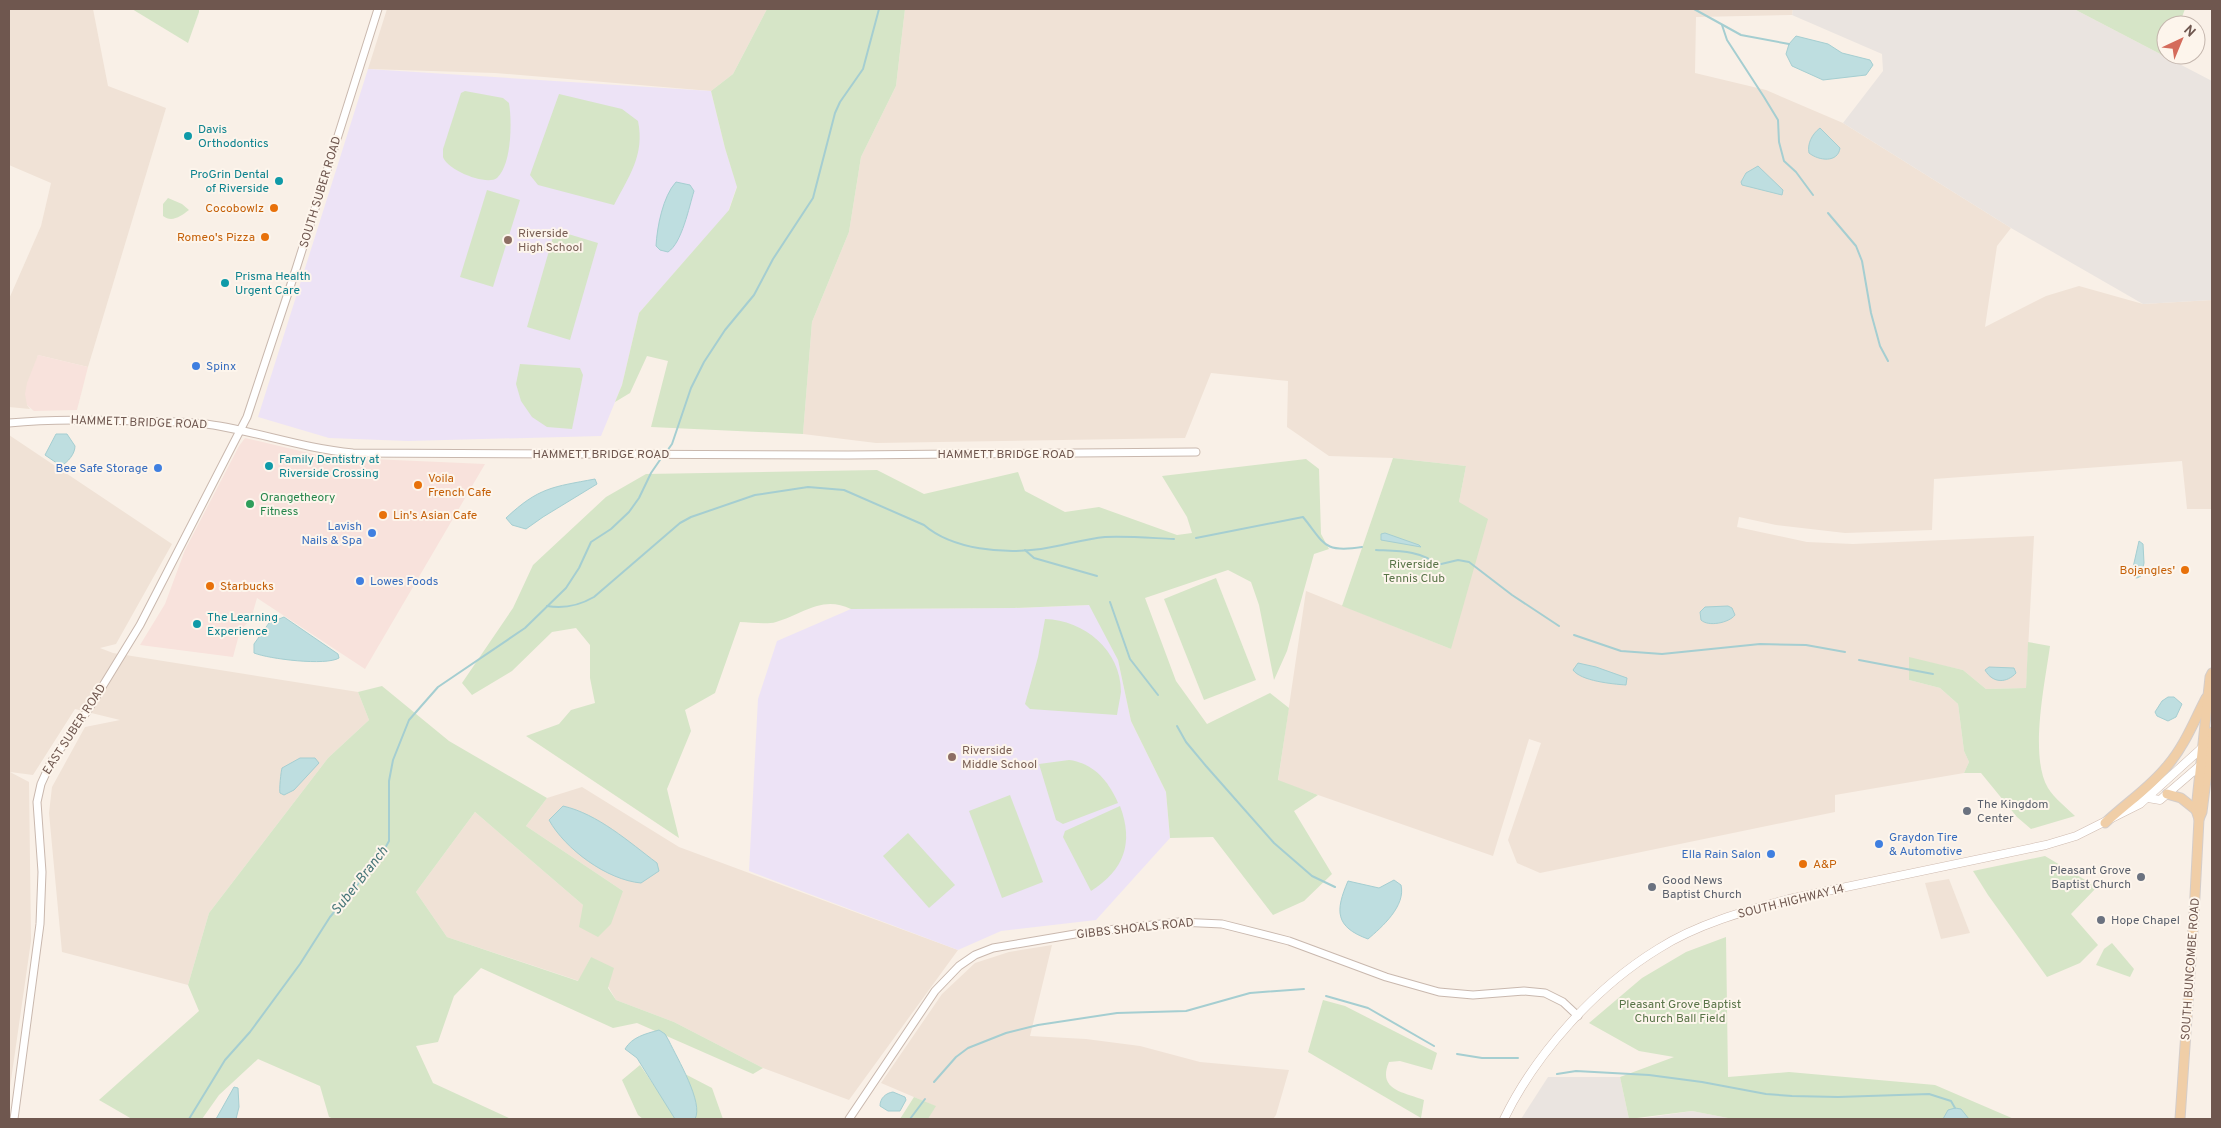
<svg xmlns="http://www.w3.org/2000/svg" width="2221" height="1128" font-family="Overpass,sans-serif">
	<style>
		.residential { fill: #f0e2d6 }
		.commercial { fill: #f8e2dc }
		.industrial { fill: #eae4e0 }
		.education { fill: #ede3f6 }
		.green { fill: #d6e5c7 }
		.water { fill: #bedee0; stroke: #a5ced1 }
		.lines { fill: none; stroke-linecap: round; stroke-linejoin: round }
		.stream { stroke: #a5ced1; stroke-width: 2 }
		.tertiary-casing { stroke: #c9b8ae; stroke-width: 9 }
		.secondary-casing { stroke: #cebaaf; stroke-width: 9 }
		.primary-casing { stroke: #d4cdca; stroke-width: 11 }
		.tertiary { stroke: #fff; stroke-width: 7 }
		.secondary { stroke: #fff; stroke-width: 8 }
		.primary { stroke: #f0cea7; stroke-width: 9 }
		.culture-dot { fill: #0f9aa8; stroke: #fdf5ec; stroke-width: 2 }
		.food-dot { fill: #e8710a; stroke: #fdf5ec; stroke-width: 2 }
		.education-dot { fill: #8d6e63; stroke: #fdf5ec; stroke-width: 2 }
		.shop-dot { fill: #3f7fe0; stroke: #fdf5ec; stroke-width: 2 }
		.leisure-dot { fill: #2e9e5b; stroke: #fdf5ec; stroke-width: 2 }
		.worship-dot { fill: #6b7280; stroke: #fdf5ec; stroke-width: 2 }
		.labels { text-anchor: middle; stroke-width: 4; stroke-linejoin: round; paint-order: stroke }
		.culture-label { font-size: 12px; fill: #0d838f; stroke: #fdf5ec; text-anchor: start }
		.street-label { font-size: 12px; fill: #6f574f; stroke: #fdf5ec }
		.food-label { font-size: 12px; fill: #c56008; stroke: #fdf5ec; text-anchor: start }
		.education-label { font-size: 12px; fill: #785e54; stroke: #fdf5ec; text-anchor: start }
		.shop-label { font-size: 12px; fill: #366cbe; stroke: #fdf5ec; text-anchor: start }
		.leisure-label { font-size: 12px; fill: #27864d; stroke: #fdf5ec; text-anchor: start }
		.park-label { font-size: 12px; fill: #597448; stroke: #fdf5ec }
		.worship-label { font-size: 12px; fill: #5b616d; stroke: #fdf5ec; text-anchor: start }
		.water-label { font-size: 14px; font-style: italic; fill: #477679; stroke: #fdf5ec }
	</style>
	<rect width="100%" height="100%" fill="#f9f0e7"/>
	<g class="residential">
		<polygon points="9,9 93,9 108,86 166,108 88,367 38,355 27,405 30,409 9,407 9,299 41,226 51,183 9,165"/>
		<polygon points="387,9 767,9 733,74 711,91 495,73 368,69"/>
		<polygon points="905,9 1793,9 1792,15 1696,17 1695,73 1766,90 1843,123 2011,228 1997,246 1985,327 2046,296 2079,286 2143,304 2212,300 2212,509 2187,509 2182,461 1934,479 1932,530 1845,533 1776,525 1739,517 1737,527 1807,542 1853,544 2034,536 2026,688 1986,689 1963,670 1909,658 1909,680 1940,688 1958,704 1964,751 1969,762 1964,773 1835,795 1835,812 1540,873 1517,863 1508,840 1541,743 1529,739 1493,856 1278,781 1306,591 1451,649 1459,502 1466,466 1393,458 1329,456 1287,427 1288,381 1211,373 1185,438 876,443 803,434 812,322 849,232 861,157 896,86"/>
		<polygon points="9,435 172,544 116,644 100,648 113,653 358,692 369,720 328,758 209,913 188,985 62,952 49,813 52,787 85,727 120,720 75,709 33,775 10,772 29,782 31,941 9,1094"/>
		<polygon points="582,787 679,847 958,950 849,1100 763,1068 674,1022 616,1000 591,957 579,981 447,937 416,892 475,812 583,905 623,891 526,826 547,798"/>
		<polygon points="1949,879 1970,933 1941,939 1925,883"/>
		<polygon points="1052,945 1030,1036 1086,1039 1140,1046 1200,1062 1289,1070 1276,1115 1273,1119 928,1119 935,1106 881,1083 942,994 975,963 1009,952"/>
	</g>
	<g class="commercial">
		<polygon points="38,355 88,367 77,410 34,411 27,405 25,394 27,383"/>
		<polygon points="245,438 326,457 485,464 365,669 257,598 251,619 240,631 233,657 140,645 165,604 185,550 239,446"/>
	</g>
	<g class="industrial">
		<polygon points="1793,9 2074,9 2212,81 2212,300 2143,304 2011,228 1843,123 1883,71 1882,54 1792,15"/>
		<polygon points="1548,1077 1620,1077 1629,1119 1521,1119"/>
		<polygon points="1692,1111 1733,1119 1638,1119"/>
	</g>
	<g class="education">
		<polygon points="368,69 711,91 725,148 737,186 728,212 639,313 622,385 601,436 408,441 329,438 258,417"/>
		<polygon points="1090,605 1118,660 1131,721 1166,792 1170,838 1096,920 1001,931 958,950 749,871 758,699 777,641 851,609 1014,608"/>
	</g>
	<g class="green">
		<polygon points="132,9 199,9 199,12 188,43"/>
		<polygon points="767,9 905,9 896,86 861,157 849,232 812,322 803,434 651,427 668,361 647,356 630,393 615,402 622,385 639,313 729,210 737,187 725,148 711,91 733,74"/>
		<polygon points="2074,9 2185,9 2179,25 2166,25 2166,57"/>
		<path d="M465,91l38,7 6,5c3,18 3,61 -12,75 -11,8 -50,-8 -54,-21 0,-1 0,-7 0,-8l18,-56z"/>
		<path d="M559,94l63,15 16,12c7,34 -9,55 -24,84l-76,-20 -8,-10z"/>
		<polygon points="487,190 520,200 493,287 460,277"/>
		<path d="M168,198l14,6 7,6c-8,6 -17,13 -26,6v-12z"/>
		<polygon points="555,230 598,243 570,340 527,327"/>
		<polygon points="520,364 580,368 583,375 572,429 547,427 532,417 521,401 516,384"/>
		<polygon points="1393,458 1466,466 1459,502 1488,519 1451,649 1342,606"/>
		<path d="M1306,459l13,10 2,65 8,15 -15,5 -27,97 -13,29 -15,-75 -8,-23 -23,-12 -83,28 31,83 31,43 63,-31 19,15 -11,72 40,15 -24,16 38,63 -28,27 -31,14 -60,-78 -43,1 -4,-46 -35,-71 -13,-61 -29,-55 -75,3 -163,1c-29,-14 -48,5 -75,13 -10,3 -25,0 -36,0l-25,71 -30,17 6,21 -24,58 12,49 -153,-102 33,-12 12,-14 24,-7 -5,-25v-33l-14,-17 -24,4 -40,39 -40,24 -10,-12 51,-75 20,-43 73,-68 40,-23 231,-4 47,24 94,-22 7,19 40,21 34,-5 78,28 15,-2 -5,-16 -25,-41z"/>
		<polygon points="1216,578 1256,680 1204,700 1164,599"/>
		<path d="M1045,619c39,1 76,31 76,73 -1,7 -3,16 -4,23l-87,-6 -5,-5 13,-47z"/>
		<path d="M2028,642l22,4c-5,37 -21,110 -2,142 6,10 19,20 27,28l-44,13 -14,-12 -36,-44h-17l5,-11 -5,-11 -6,-47 -18,-16 -31,-8v-23l54,13 23,19 40,-1z"/>
		<polygon points="382,686 449,741 547,798 526,826 623,891 611,924 598,937 579,927 583,905 475,812 416,892 447,937 578,981 591,957 614,968 608,988 616,1000 674,1022 763,1068 753,1074 637,1023 613,1028 481,968 454,996 438,1042 416,1046 433,1083 511,1119 334,1119 329,1117 320,1086 258,1059 219,1095 202,1119 132,1119 99,1100 199,1011 188,985 209,913 328,758 369,720 358,692"/>
		<path d="M1069,760c25,3 40,22 49,43l-55,21 -7,-4 -17,-56z"/>
		<polygon points="1010,795 1043,882 1002,898 969,811"/>
		<path d="M1120,806c14,37 4,64 -29,85l-28,-54 2,-6z"/>
		<polygon points="908,833 955,885 929,908 883,856"/>
		<polygon points="2045,856 2097,887 2071,914 2098,945 2080,963 2047,977 1988,895 1973,871"/>
		<polygon points="1726,937 1728,1077 1789,1072 1935,1085 2014,1119 1733,1119 1692,1111 1629,1119 1620,1077 1674,1057 1639,1051 1589,1023 1642,978 1686,952"/>
		<polygon points="2112,943 2134,969 2130,977 2096,965 2104,949"/>
		<path d="M1323,1000l22,6 92,47 -5,17 -32,-9 -11,1c-12,28 14,30 35,38l-3,18 -113,-66z"/>
		<polygon points="640,1065 677,1119 694,1116 685,1074 712,1088 723,1119 643,1119 638,1115 622,1080"/>
		<polygon points="914,1097 936,1106 928,1119 900,1119"/>
	</g>
	<g class="water">
		<polygon points="1796,36 1828,44 1842,53 1870,60 1873,65 1866,75 1823,80 1792,66 1786,54 1789,44"/>
		<path d="M1820,128l20,20c-2,15 -21,13 -31,5 -2,-9 3,-19 11,-25z"/>
		<polygon points="1758,166 1783,190 1782,195 1742,185 1741,182 1746,173"/>
		<path d="M676,182l14,3 4,6c-5,16 -12,52 -26,61l-8,-2 -4,-4c1,-19 7,-50 20,-64z"/>
		<path d="M56,434h11l8,12c0,8 -7,16 -14,20l-16,-11z"/>
		<path d="M595,479l2,5 -54,33 -17,12 -14,-4 -6,-7c33,-31 47,-31 89,-39z"/>
		<polygon points="1385,533 1419,545 1421,547 1381,540 1381,534"/>
		<polygon points="2139,541 2143,544 2144,563 2141,576 2137,578 2133,577 2132,572"/>
		<path d="M1728,606l4,2 3,7c-6,8 -27,12 -34,5l-1,-8 5,-5z"/>
		<path d="M284,617l54,37 1,4c-13,8 -70,1 -85,-5v-9l15,-21z"/>
		<path d="M1578,663l18,4 31,11 -1,7c-14,-1 -45,-4 -53,-15z"/>
		<path d="M1989,667l25,1 2,5c-9,10 -23,11 -31,-3z"/>
		<polygon points="2168,697 2174,697 2182,704 2176,717 2168,721 2157,716 2155,712 2162,701"/>
		<path d="M300,758h15l4,5 -25,27 -10,5 -4,-2c-1,-3 1,-22 2,-25z"/>
		<path d="M563,806c35,8 66,36 94,57l2,8 -18,12c-34,-3 -76,-34 -92,-63z"/>
		<path d="M1394,880l7,5c5,21 -19,42 -33,54 -33,-12 -33,-28 -20,-58l31,7z"/>
		<path d="M659,1030l6,4 4,7c8,17 35,62 26,78h-20l-38,-61 -12,-9c7,-12 20,-15 34,-19z"/>
		<polygon points="234,1087 238,1088 239,1107 236,1119 216,1119"/>
		<path d="M893,1092l12,5 1,3 -6,11h-12l-8,-5c0,-8 6,-13 13,-14z"/>
		<polygon points="1955,1108 1961,1109 1969,1119 1943,1119 1948,1110"/>
	</g>
	<g class="lines">
		<g class="stream">
			<polyline points="1694,9 1741,35 1789,44"/>
			<polyline points="1722,25 1727,40 1764,97 1778,120 1779,142 1784,161 1796,172 1813,195"/>
			<polyline points="1828,213 1856,246 1862,261 1871,313 1880,346 1888,361"/>
			<polyline points="667,451 672,444 691,388 704,362 725,330 754,295 773,259 813,198 835,113 840,102 863,69 879,9"/>
			<path d="M1196,538l107,-21c22,27 20,36 59,30"/>
			<polyline points="1025,550 1034,558 1097,576"/>
			<path d="M1376,550c20,1 46,0 61,15l21,-5 11,2 43,33 47,31"/>
			<polyline points="1110,602 1130,659 1158,695"/>
			<path d="M547,606c16,3 33,-1 47,-9l86,-74 11,-6 64,-22 53,-8 36,3 80,35c29,25 80,29 117,24 22,-3 42,-10 64,-12 23,-1 46,1 69,2"/>
			<polyline points="1574,635 1621,651 1662,654 1760,644 1806,645 1845,652"/>
			<polyline points="1859,660 1933,674"/>
			<polyline points="1177,726 1186,742 1206,766 1274,843 1312,876 1335,887"/>
			<polyline points="1326,996 1368,1008 1434,1046"/>
			<polyline points="1457,1054 1482,1058 1518,1058"/>
			<polyline points="1557,1074 1576,1071 1649,1075 1702,1082 1766,1094 1792,1096 1838,1097 1929,1094 1951,1101 1955,1108"/>
			<polyline points="934,1082 956,1057 968,1048 1006,1033 1038,1025 1117,1013 1186,1011 1250,993 1304,989"/>
			<polyline points="189,1119 225,1060 250,1032 300,964 330,917 379,859 389,841 389,781 393,760 409,720 438,687 525,628 566,588 579,568 591,542 611,529 629,512 639,498 651,473 662,457"/>
			<polyline points="910,1119 925,1099"/>
		</g>
		<defs>
			<g id="tertiary">
				<path d="M9,423c43,-4 86,-3 129,-2 27,1 54,0 81,5 45,8 88,23 134,27l495,2 348,-3"/>
				<polyline points="14,1119 40,924 42,872 37,802 41,784 51,762 88,710 140,625 247,417 296,269 378,9"/>
				<polyline points="849,1119 935,991 959,966 975,955 993,948 1081,933 1179,922 1222,924 1289,941 1386,977 1439,992 1473,995 1524,991 1545,993 1563,1002 1578,1016"/>
			</g>
			<g id="secondary">
				<polyline points="2148,798 2160,800 2203,763"/>
				<path d="M1504,1119c32,-66 92,-132 154,-170 39,-25 87,-38 131,-50l257,-54 30,-9 64,-32 64,-58"/>
			</g>
			<g id="primary">
				<polyline points="2167,794 2181,798 2196,810"/>
				<polyline points="2199,819 2202,812 2212,732"/>
				<path d="M2105,823c21,-20 46,-36 63,-58 17,-20 26,-44 38,-67"/>
				<polyline points="2180,1119 2194,915 2199,819 2196,810 2210,677 2212,673"/>
			</g>
		</defs>
		<use href="#tertiary" class="tertiary-casing"/>
		<use href="#secondary" class="secondary-casing"/>
		<use href="#primary" class="primary-casing"/>
		<use href="#tertiary" class="tertiary"/>
		<use href="#secondary" class="secondary"/>
		<use href="#primary" class="primary"/>
	</g>
	<g class="culture-dot">
		<circle cx="188" cy="136" r="5"/>
		<circle cx="279" cy="181" r="5"/>
		<circle cx="225" cy="283" r="5"/>
		<circle cx="269" cy="466" r="5"/>
		<circle cx="197" cy="624" r="5"/>
	</g>
	<g class="food-dot">
		<circle cx="274" cy="208" r="5"/>
		<circle cx="265" cy="237" r="5"/>
		<circle cx="418" cy="485" r="5"/>
		<circle cx="383" cy="515" r="5"/>
		<circle cx="2185" cy="570" r="5"/>
		<circle cx="210" cy="586" r="5"/>
		<circle cx="1803" cy="864" r="5"/>
	</g>
	<g class="education-dot">
		<circle cx="508" cy="240" r="5"/>
		<circle cx="952" cy="757" r="5"/>
	</g>
	<g class="shop-dot">
		<circle cx="196" cy="366" r="5"/>
		<circle cx="158" cy="468" r="5"/>
		<circle cx="372" cy="533" r="5"/>
		<circle cx="360" cy="581" r="5"/>
		<circle cx="1879" cy="844" r="5"/>
		<circle cx="1771" cy="854" r="5"/>
	</g>
	<circle class="leisure-dot" cx="250" cy="504" r="5"/>
	<g class="worship-dot">
		<circle cx="1967" cy="811" r="5"/>
		<circle cx="2141" cy="877" r="5"/>
		<circle cx="1652" cy="887" r="5"/>
		<circle cx="2101" cy="920" r="5"/>
	</g>
	<g class="labels">
		<g class="culture-label">
			<text x="198" y="133">Davis<tspan x="198" dy="14">Orthodontics</tspan></text>
			<text x="269" y="178" text-anchor="end">ProGrin Dental<tspan x="269" dy="14">of Riverside</tspan></text>
			<text x="235" y="280">Prisma Health<tspan x="235" dy="14">Urgent Care</tspan></text>
			<text x="279" y="463">Family Dentistry at<tspan x="279" dy="14">Riverside Crossing</tspan></text>
			<text x="207" y="621">The Learning<tspan x="207" dy="14">Experience</tspan></text>
		</g>
		<g class="street-label">
			<text transform="translate(320 192) rotate(-73)" y="4">SOUTH SUBER ROAD</text>
			<text transform="translate(139 422) rotate(2)" y="4">HAMMETT BRIDGE ROAD</text>
			<text x="601" y="458">HAMMETT BRIDGE ROAD</text>
			<text x="1006" y="458">HAMMETT BRIDGE ROAD</text>
			<text transform="translate(74 729) rotate(-57)" y="4">EAST SUBER ROAD</text>
			<text transform="translate(1791 901) rotate(-14)" y="4">SOUTH HIGHWAY 14</text>
			<text transform="translate(1135 928) rotate(-6)" y="4">GIBBS SHOALS ROAD</text>
			<text transform="translate(2190 969) rotate(-86)" y="4">SOUTH BUNCOMBE ROAD</text>
		</g>
		<g class="food-label">
			<text x="264" y="212" text-anchor="end">Cocobowlz</text>
			<text x="255" y="241" text-anchor="end">Romeo's Pizza</text>
			<text x="428" y="482">Voila<tspan x="428" dy="14">French Cafe</tspan></text>
			<text x="393" y="519">Lin's Asian Cafe</text>
			<text x="2175" y="574" text-anchor="end">Bojangles'</text>
			<text x="220" y="590">Starbucks</text>
			<text x="1813" y="868">A&amp;P</text>
		</g>
		<g class="education-label">
			<text x="518" y="237">Riverside<tspan x="518" dy="14">High School</tspan></text>
			<text x="962" y="754">Riverside<tspan x="962" dy="14">Middle School</tspan></text>
		</g>
		<g class="shop-label">
			<text x="206" y="370">Spinx</text>
			<text x="148" y="472" text-anchor="end">Bee Safe Storage</text>
			<text x="362" y="530" text-anchor="end">Lavish<tspan x="362" dy="14">Nails &amp; Spa</tspan></text>
			<text x="370" y="585">Lowes Foods</text>
			<text x="1889" y="841">Graydon Tire<tspan x="1889" dy="14">&amp; Automotive</tspan></text>
			<text x="1761" y="858" text-anchor="end">Ella Rain Salon</text>
		</g>
		<g class="leisure-label">
			<text x="260" y="501">Orangetheory<tspan x="260" dy="14">Fitness</tspan></text>
		</g>
		<g class="park-label">
			<text x="1414" y="568">Riverside<tspan x="1414" dy="14">Tennis Club</tspan></text>
			<text x="1680" y="1008">Pleasant Grove Baptist<tspan x="1680" dy="14">Church Ball Field</tspan></text>
		</g>
		<g class="worship-label">
			<text x="1977" y="808">The Kingdom<tspan x="1977" dy="14">Center</tspan></text>
			<text x="2131" y="874" text-anchor="end">Pleasant Grove<tspan x="2131" dy="14">Baptist Church</tspan></text>
			<text x="1662" y="884">Good News<tspan x="1662" dy="14">Baptist Church</tspan></text>
			<text x="2111" y="924">Hope Chapel</text>
		</g>
		<g class="water-label">
			<text transform="translate(359 880) rotate(-52)" y="5">Suber Branch</text>
		</g>
	</g>
	<rect width="2221" height="1128" fill="none" stroke="#6f574f" stroke-width="20"/>
	<g transform="translate(2181 40) rotate(44)"><circle r="24" fill="#fdf5ec" stroke="#c4b6ad"/>
	<path d="M0-4L9 19L0 12L-9 19Z" fill="#d46b5b"/>
	<text y="-8" font-size="14" font-weight="bold" text-anchor="middle" fill="#6f574f">N</text>
	</g>
</svg>
